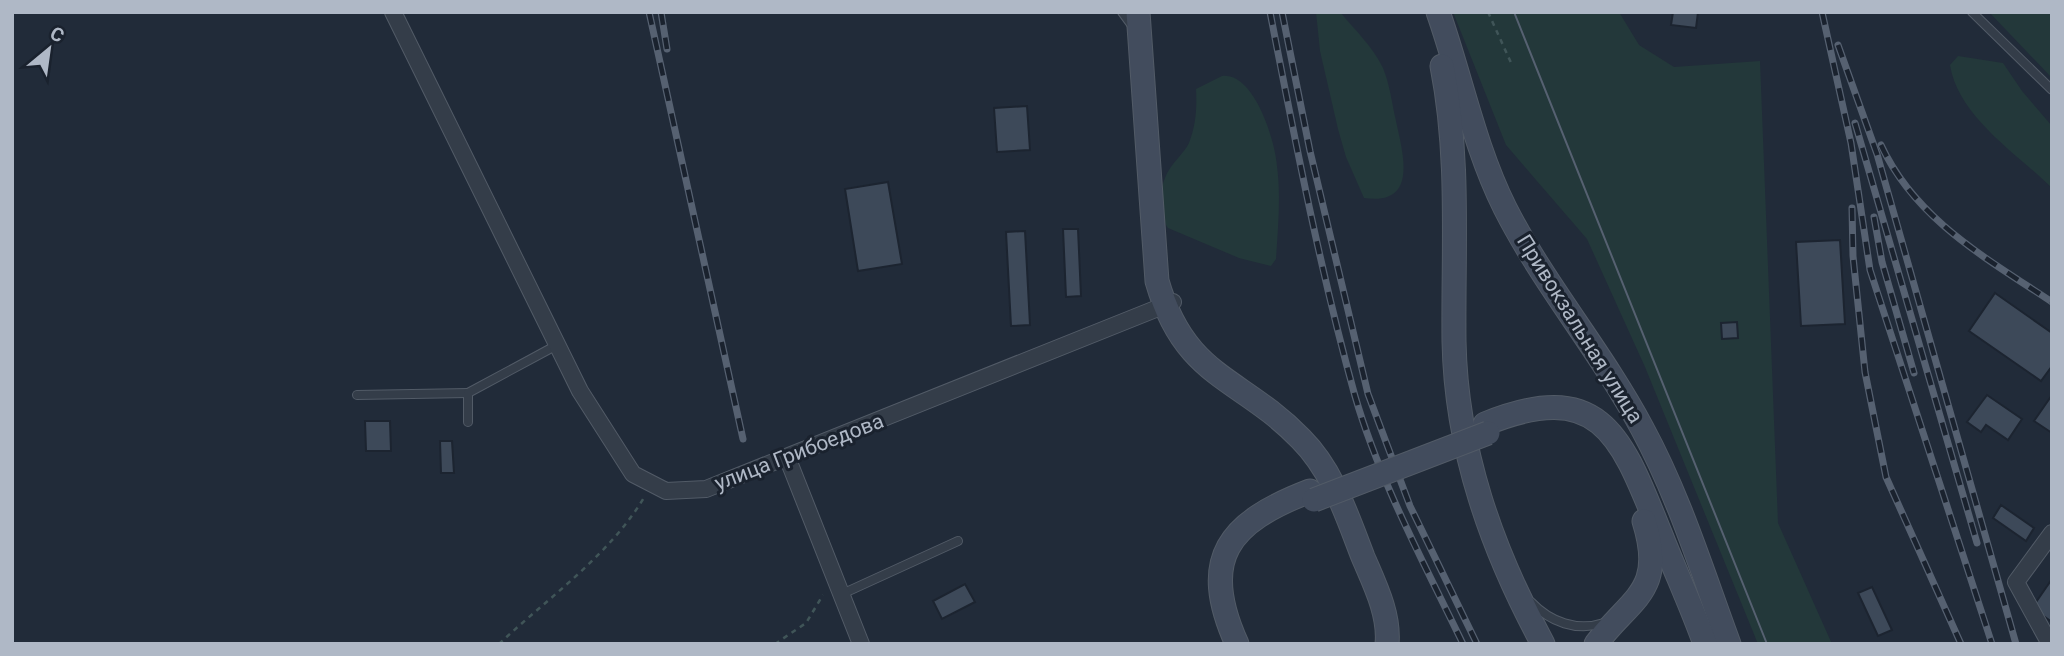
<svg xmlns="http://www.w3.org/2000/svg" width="2064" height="656" font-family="Roboto,sans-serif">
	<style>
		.green { fill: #23383a }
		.building { fill: #3d4959; stroke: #1c2430; stroke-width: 2 }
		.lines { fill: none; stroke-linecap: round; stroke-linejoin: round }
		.service-casing { stroke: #525b67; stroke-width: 10 }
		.minor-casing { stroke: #525b67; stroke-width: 18 }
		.secondary-casing { stroke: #525b67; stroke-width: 25 }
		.path { stroke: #405558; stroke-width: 2.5; stroke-dasharray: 5 5; stroke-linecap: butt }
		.service { stroke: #343d49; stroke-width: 8 }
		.minor { stroke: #343d49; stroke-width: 16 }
		.secondary { stroke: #424c5d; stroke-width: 23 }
		.tram { stroke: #566171; stroke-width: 2 }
		.rail-casing { stroke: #566171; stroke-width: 7 }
		.rail { stroke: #1a222e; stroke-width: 4.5; stroke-dasharray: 13; stroke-linecap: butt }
		.secondary-bridge-casing { stroke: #525b67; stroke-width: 25; stroke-linecap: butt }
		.secondary-bridge { stroke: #424c5d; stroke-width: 23 }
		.labels { text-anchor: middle; stroke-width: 6; stroke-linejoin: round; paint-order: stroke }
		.street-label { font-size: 21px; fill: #afb8c6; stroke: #1a222e }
	</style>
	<rect width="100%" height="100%" fill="#212b39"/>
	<g class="green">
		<path d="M1316,12h24c15,18 33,35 43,56 7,17 9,36 13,53 7,33 23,85 -32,77l-18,-41 -8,-28 -18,-78z"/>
		<polygon points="1453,12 1619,12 1639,45 1674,67 1760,61 1778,523 1832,644 1758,644 1645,367 1587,239 1506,145"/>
		<polygon points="1989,12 2052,12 2052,78"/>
		<path d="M1958,56l45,7 19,28 30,35v62c-36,-35 -94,-72 -102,-123z"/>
		<path d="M1222,76c32,-4 53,64 55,90 4,30 1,62 -1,93l-5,7 -32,-8 -71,-30c-11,-16 -9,-42 1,-58 5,-9 15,-17 20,-27 7,-18 8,-35 7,-54z"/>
	</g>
	<g class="building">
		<polygon points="1673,12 1698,12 1696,28 1671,25"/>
		<polygon points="1027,106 1030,150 997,152 994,108"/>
		<polygon points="888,182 902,264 858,271 845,189"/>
		<polygon points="1063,229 1078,229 1081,296 1066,297"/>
		<polygon points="1025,231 1030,325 1011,326 1006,232"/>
		<polygon points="1840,240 1845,324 1801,326 1796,242"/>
		<polygon points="1995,293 2052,333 2052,366 2041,381 1969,331"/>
		<polygon points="1737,322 1738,338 1722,339 1721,323"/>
		<polygon points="1987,395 2022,419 2008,440 1986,425 1981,432 1967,422"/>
		<polygon points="2052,395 2052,433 2034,421"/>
		<polygon points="365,421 390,421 391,451 366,451"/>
		<polygon points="440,441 452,441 454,473 441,473"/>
		<polygon points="2001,505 2034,528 2026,541 1993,518"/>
		<polygon points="2052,579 2052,622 2032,608"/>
		<polygon points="965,584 975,602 942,619 933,601"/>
		<polygon points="1872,587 1892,630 1878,636 1858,593"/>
	</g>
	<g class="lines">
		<defs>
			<g id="service">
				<polyline points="1122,12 1133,27"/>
				<polyline points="1972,12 2052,90"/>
				<polyline points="357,395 468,393"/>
				<polyline points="468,422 468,393 557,345"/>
				<polyline points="842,594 958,541"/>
				<path d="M1531,602c19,20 46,30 73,21"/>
			</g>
			<g id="minor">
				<polyline points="393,12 580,391 633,474 666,491 706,489 1173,302"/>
				<polyline points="787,457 861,644"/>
				<polyline points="2050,644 2016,582 2052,533"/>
			</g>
			<g id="secondary">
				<path d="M1138,12l19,269c28,98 83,95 144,158 32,32 46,77 62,118 11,26 27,57 24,87"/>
				<path d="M1438,12c23,65 36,134 67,196 39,77 96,143 137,220 37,68 60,143 87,216"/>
				<path d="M1442,66c18,91 11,184 12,275 2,109 38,209 89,303"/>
				<path d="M1485,424c118,-48 137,15 176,111 14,36 31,72 44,109"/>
				<path d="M1237,644c-39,-86 -8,-122 73,-153"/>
				<path d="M1596,644c35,-47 70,-52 48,-123"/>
			</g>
		</defs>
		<use href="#service" class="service-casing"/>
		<use href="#minor" class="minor-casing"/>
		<use href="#secondary" class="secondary-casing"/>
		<g class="path">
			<polyline points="1488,12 1512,65"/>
			<path d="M499,644c50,-47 111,-89 146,-148"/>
			<polyline points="775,644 806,623 823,595"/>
		</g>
		<use href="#service" class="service"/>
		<use href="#minor" class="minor"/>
		<use href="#secondary" class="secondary"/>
		<polyline class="tram" points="1514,12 1767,644"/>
		<defs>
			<g id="rail">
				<polyline points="649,12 743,439"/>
				<polyline points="661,12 667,49"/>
				<path d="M1270,12c25,128 50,258 85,384 25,86 69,167 108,248"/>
				<polyline points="1282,12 1310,151 1368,394 1410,506 1477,644"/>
				<polyline points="1822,12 1851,143 1870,270 1992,644"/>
				<polyline points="1838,45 1877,154 2016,644"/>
				<polyline points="1855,123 1977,543"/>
				<path d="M1881,145c34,74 105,113 171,157"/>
				<polyline points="1852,208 1853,256 1865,372 1886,477 1961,644"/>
				<polyline points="1874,217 1882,262 1914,373"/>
			</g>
		</defs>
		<use href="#rail" class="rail-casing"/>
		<use href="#rail" class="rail"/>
		<defs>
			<polyline id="secondary-bridge" points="1314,500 1488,433"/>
		</defs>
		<use href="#secondary-bridge" class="secondary-bridge-casing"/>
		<use href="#secondary-bridge" class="secondary-bridge"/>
	</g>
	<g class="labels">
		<g class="street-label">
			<text transform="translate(1580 329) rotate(58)" y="7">Привокзальная улица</text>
			<text transform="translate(799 452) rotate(-21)" y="7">улица Грибоедова</text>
		</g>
	</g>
	<rect width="2064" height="656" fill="none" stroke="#afb8c6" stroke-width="28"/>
	<g transform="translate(49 49) rotate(29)" stroke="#1a222e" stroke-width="5" paint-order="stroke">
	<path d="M0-5L12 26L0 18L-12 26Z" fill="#afb8c6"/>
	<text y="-10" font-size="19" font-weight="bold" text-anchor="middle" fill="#afb8c6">С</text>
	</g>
</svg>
